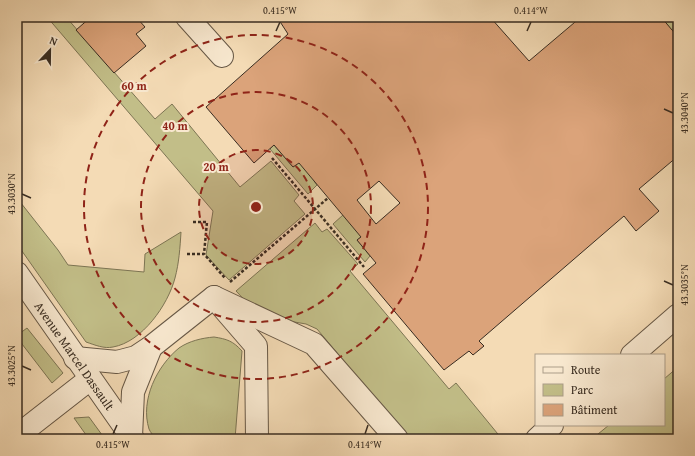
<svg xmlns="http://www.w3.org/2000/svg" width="695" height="456" font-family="'Gentium Book Plus',serif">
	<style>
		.green { fill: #c2be88; stroke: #7d7554 }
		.building { fill: #dba37a; stroke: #382c21; fill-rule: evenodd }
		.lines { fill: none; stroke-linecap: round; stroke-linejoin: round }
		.minor-casing { stroke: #675846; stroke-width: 24 }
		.path { stroke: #382c21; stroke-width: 2.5; stroke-dasharray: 3 2; stroke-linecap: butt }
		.minor { stroke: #f8e8cf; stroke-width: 22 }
		.ticks { fill: none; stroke: #382c21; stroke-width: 1.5 }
		.ring { fill: none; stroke: #8f2418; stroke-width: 2; stroke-dasharray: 7 5 }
		.labels { text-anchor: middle; stroke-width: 4; stroke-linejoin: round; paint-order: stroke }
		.street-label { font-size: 13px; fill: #382c21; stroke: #f8e8cf }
		.centre { fill: #8f2418; stroke: #f8e8cf; stroke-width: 2 }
		.ring-label { font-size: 12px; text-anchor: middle; font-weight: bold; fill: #8f2418; stroke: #f8e8cf; stroke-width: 4; stroke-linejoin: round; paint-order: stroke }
		.neatline { fill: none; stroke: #382c21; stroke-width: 1.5 }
		.ticks-label { font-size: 10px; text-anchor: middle; fill: #382c21 }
	</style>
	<rect width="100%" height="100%" fill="#f4dbb5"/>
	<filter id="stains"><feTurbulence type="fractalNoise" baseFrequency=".005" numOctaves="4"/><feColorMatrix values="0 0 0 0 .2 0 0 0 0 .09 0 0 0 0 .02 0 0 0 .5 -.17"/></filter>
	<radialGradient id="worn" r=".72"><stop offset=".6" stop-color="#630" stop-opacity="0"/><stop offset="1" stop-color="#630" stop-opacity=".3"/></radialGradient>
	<g class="green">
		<polygon points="47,17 66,17 155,119 172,104 240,187 271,161 299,195 294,201 305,214 229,280 206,255 213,211"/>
		<polygon points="661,17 678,17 678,38"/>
		<polygon points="274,145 293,167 303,159 319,177 314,181 317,185 308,194 270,149"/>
		<path d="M17,198l41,52 10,15 76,7 1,-18 36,-22c-1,16 -2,31 -6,46 -7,27 -33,64 -62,69 -9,2 -18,-2 -27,-5l-69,-98z"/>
		<polygon points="343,215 368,231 357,240 370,256 365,262 333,224"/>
		<polygon points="315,223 322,232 327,229 358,264 350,271 449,389 456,383 502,439 409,439 317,329 306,324 260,316 236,291"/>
		<polygon points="27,328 63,373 52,383 22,344 19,334"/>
		<path d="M214,337c13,2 19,4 28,14l-7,88h-79c-2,-3 -6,-7 -7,-10 -9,-29 8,-63 30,-81 10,-7 23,-10 35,-11z"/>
		<polygon points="678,367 678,439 592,439 609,425 664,425 664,379"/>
		<polygon points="89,417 105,439 89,439 74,418"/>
	</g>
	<g class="building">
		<polygon points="91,17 136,17 145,27 136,34 146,46 114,73 76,30"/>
		<path d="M277,17h213l39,44 52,-44h80l17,20v119l-39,33 20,22 -23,20 -12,-15 -145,125 5,5 -11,9 -4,-4 -25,19 -81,-96 13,-11 -19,-23 4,-3 -62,-74 -6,4 -19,-22 -20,18 -48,-56 82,-73zM379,181l21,22 -24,21 -19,-24z"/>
	</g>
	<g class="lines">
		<defs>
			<g id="minor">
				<polyline points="187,17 222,56"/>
				<path id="s1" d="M17,273l116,166"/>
				<polyline points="214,297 314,344 397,439"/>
				<polyline points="218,302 256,346 257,439"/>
				<polyline points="632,355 678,315"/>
				<polyline points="75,358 117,362 136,357 151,347 214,297"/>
				<polyline points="17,436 90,379"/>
				<polyline points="131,437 133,392 151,347"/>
				<polyline points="537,439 552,425"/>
			</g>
		</defs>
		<use href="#minor" class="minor-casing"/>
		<g class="path">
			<polyline points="272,158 364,267"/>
			<polyline points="193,222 207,222 204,254"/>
			<polyline points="187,254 204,254 225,278"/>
			<polyline points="230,282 328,198"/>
		</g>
		<use href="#minor" class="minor"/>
	</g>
	<path class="ticks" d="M276,31l4,-9M527,31l4,-9M664,109l9,4M22,194l9,4M664,281l9,4M22,366l9,4M113,434l4,-9M365,434l3,-9"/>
	<circle cx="256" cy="207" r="57" fill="#8f2418" fill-opacity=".12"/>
	<g class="ring">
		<circle cx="256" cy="207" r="57"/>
		<circle cx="256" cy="207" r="115"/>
		<circle cx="256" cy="207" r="172"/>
	</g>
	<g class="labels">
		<g class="street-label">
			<text dy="5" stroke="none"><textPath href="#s1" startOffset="101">Avenue Marcel Dassault</textPath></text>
		</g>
	</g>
	<circle cx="256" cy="207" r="6" class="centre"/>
	<g class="ring-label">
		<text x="134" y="90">60 m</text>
		<text x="175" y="130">40 m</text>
		<text x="216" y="171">20 m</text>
	</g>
	<rect width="695" height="456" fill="none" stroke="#f4dbb5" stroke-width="44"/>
	<rect x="535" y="354" width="130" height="72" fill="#f8e8cf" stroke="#ab9d89"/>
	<rect x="543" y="367" width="20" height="6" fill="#f8e8cf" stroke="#ab9d89"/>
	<text x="571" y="374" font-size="12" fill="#382c21">Route</text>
	<rect x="543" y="384" width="20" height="12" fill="#c2be88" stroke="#ab9d89"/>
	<text x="571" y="394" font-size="12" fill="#382c21">Parc</text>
	<rect x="543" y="404" width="20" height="12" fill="#dba37a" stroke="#ab9d89"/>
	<text x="571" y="414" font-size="12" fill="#382c21">Bâtiment</text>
	<g transform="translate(50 50) rotate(22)" stroke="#f8e8cf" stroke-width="3" paint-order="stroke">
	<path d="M0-3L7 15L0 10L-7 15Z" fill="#382c21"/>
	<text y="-6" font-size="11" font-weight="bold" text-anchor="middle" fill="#382c21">N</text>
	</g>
	<rect x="22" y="22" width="651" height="412" class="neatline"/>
	<g class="ticks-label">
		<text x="280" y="14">0.415°W</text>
		<text x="531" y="14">0.414°W</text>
		<text transform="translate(684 113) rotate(-90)" y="4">43.3040°N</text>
		<text transform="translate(11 194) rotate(-90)" y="4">43.3030°N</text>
		<text transform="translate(684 285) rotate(-90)" y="4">43.3035°N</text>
		<text transform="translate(11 366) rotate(-90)" y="4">43.3025°N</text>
		<text x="113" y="448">0.415°W</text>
		<text x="365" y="448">0.414°W</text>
	</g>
	<rect width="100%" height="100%" filter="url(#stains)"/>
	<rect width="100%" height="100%" fill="url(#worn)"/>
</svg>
